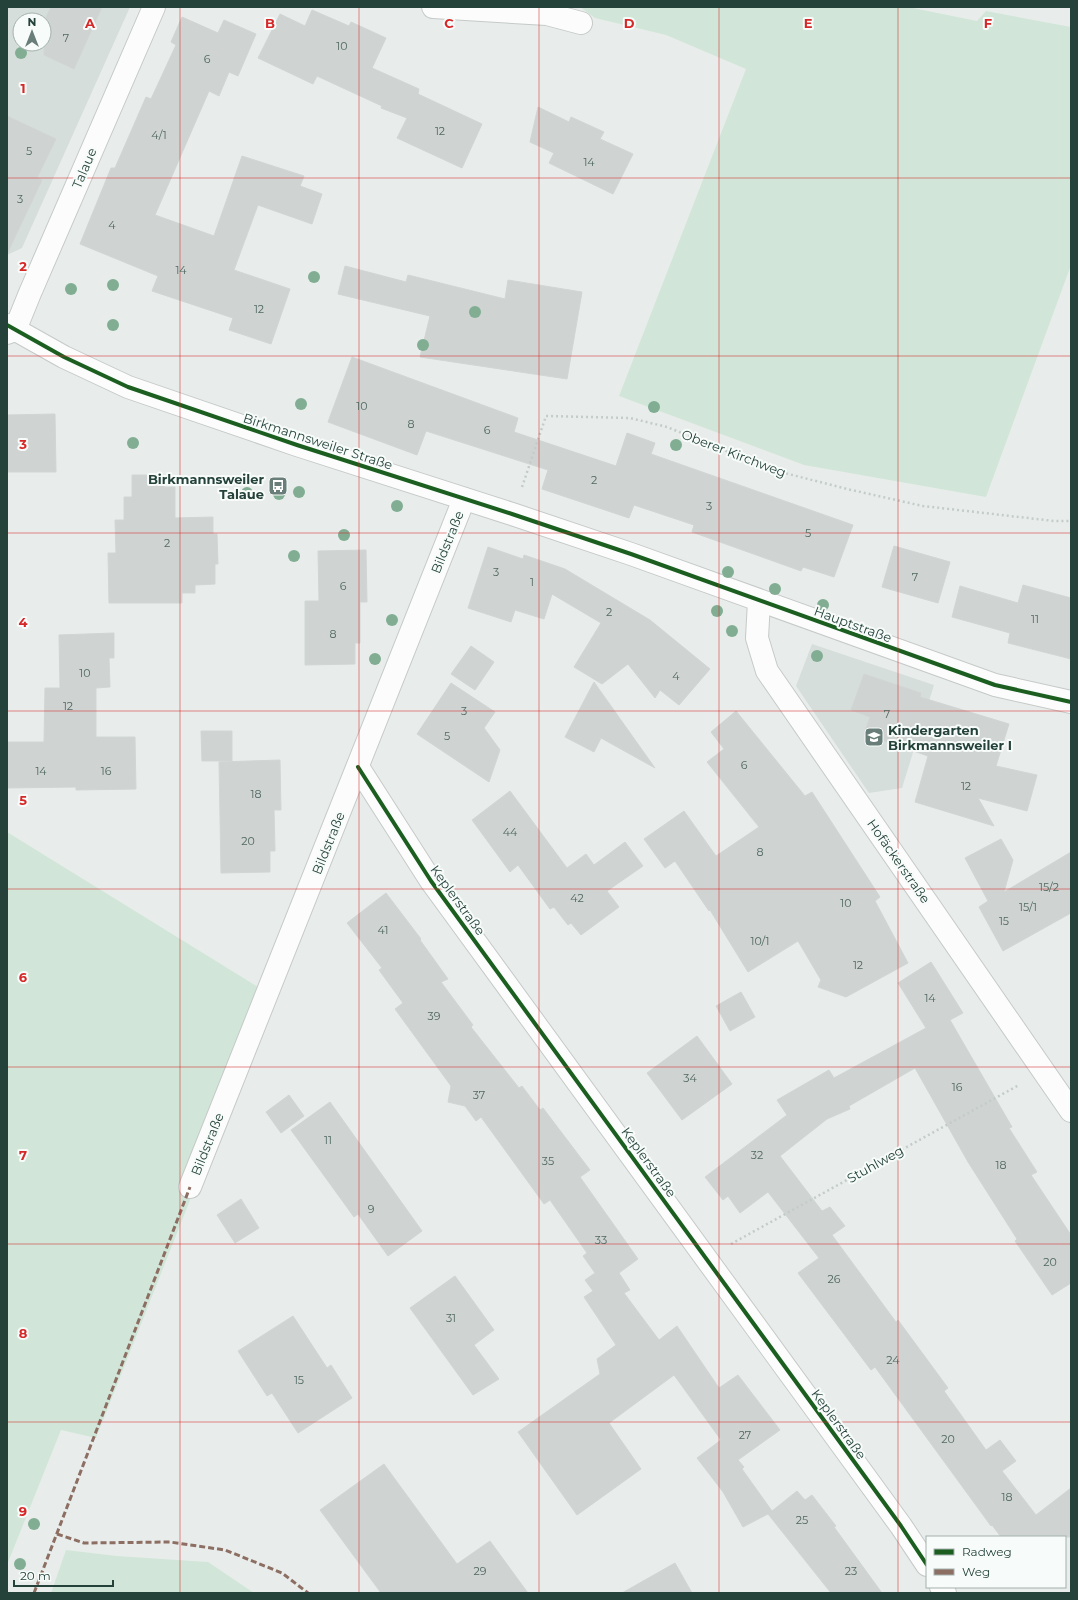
<svg xmlns="http://www.w3.org/2000/svg" width="1078" height="1600" font-family="Montserrat,sans-serif">
	<style>
		.built { fill: #d6dedb; fill-rule: evenodd }
		.green { fill: #d1e6d8 }
		.building { fill: #cfd4d2; stroke: #d1d6d4 }
		.lines { fill: none; stroke-linecap: round; stroke-linejoin: round }
		.minor-casing { stroke: #c5cac8; stroke-width: 24 }
		.path { stroke: #c3ccca; stroke-width: 2.5; stroke-dasharray: 2 3; stroke-linecap: butt }
		.minor { stroke: #fcfcfc; stroke-width: 22 }
		.quiet { stroke: #8d6e63; stroke-width: 3; stroke-dasharray: 6 3; stroke-linecap: butt }
		.cycleway-casing { stroke: #f7fbf9; stroke-width: 6 }
		.cycleway { stroke: #1b5e20; stroke-width: 4 }
		.tree { fill: #81ae93 }
		.grid { fill: none; stroke: #d62828; stroke-width: 1; stroke-opacity: 0.55 }
		.labels { text-anchor: middle; stroke-width: 4; stroke-linejoin: round; paint-order: stroke }
		.number-label { font-size: 11px; fill: #506761 }
		.street-label { font-size: 13px; fill: #24423a; stroke: #f7fbf9 }
		.poi-label { font-size: 13px; font-weight: bold; fill: #24423a; stroke: #f7fbf9; text-anchor: end }
		.grid-label { font-size: 13px; text-anchor: middle; font-weight: bold; fill: #d62828; stroke: #f7fbf9; stroke-width: 4; stroke-linejoin: round; paint-order: stroke }
	</style>
	<rect width="100%" height="100%" fill="#e8edeb"/>
	<g class="built">
		<path d="M7,7h123l-108,241 -15,7zM20,20h24v24h-24z"/>
		<polygon points="812,644 934,685 902,788 869,793 796,686"/>
	</g>
	<g class="green">
		<polygon points="580,7 908,7 977,21 986,11 1071,27 1071,265 986,497 804,465 619,396 746,69 666,35 595,18"/>
		<polygon points="7,832 271,995 96,1438 61,1430 7,1565"/>
		<polygon points="66,1550 117,1556 208,1562 254,1593 51,1593"/>
	</g>
	<g class="building">
		<polygon points="51,7 102,7 74,69 44,55 44,21"/>
		<polygon points="312,10 349,26 351,22 386,38 372,68 419,89 418,94 482,124 462,168 397,138 407,118 381,108 382,106 317,76 313,84 258,58 280,14 305,26"/>
		<polygon points="182,17 218,33 224,20 256,34 238,76 229,72 219,96 209,91 155,215 214,236 242,156 304,176 300,186 322,194 312,224 258,205 234,270 290,289 271,344 229,330 233,318 152,291 158,276 80,244 111,168 115,168 146,97 151,99 176,45 171,42"/>
		<polygon points="538,107 569,122 571,117 604,132 600,139 633,154 613,194 549,163 554,153 530,142"/>
		<polygon points="7,116 56,139 37,178 42,180 7,254"/>
		<polygon points="345,266 406,282 408,275 505,299 508,280 582,292 567,379 420,357 430,316 338,294"/>
		<polygon points="352,357 518,418 514,432 616,466 627,433 655,443 651,454 853,525 834,577 803,567 801,571 692,532 694,525 634,505 629,518 542,489 548,470 426,431 417,455 328,422"/>
		<polygon points="55,414 56,472 7,472 7,415"/>
		<polygon points="132,475 164,475 164,487 175,487 175,518 213,517 213,534 217,534 218,564 215,564 215,584 195,585 195,593 182,593 182,603 109,603 108,553 116,553 115,520 124,520 124,497 132,497"/>
		<polygon points="894,546 950,562 938,603 882,587"/>
		<polygon points="488,547 523,559 524,555 565,569 650,620 710,669 679,705 660,690 655,698 628,664 602,684 574,667 601,623 552,594 544,619 515,610 511,622 468,608"/>
		<polygon points="366,550 367,602 360,602 360,643 355,643 355,664 305,665 305,601 319,601 318,551"/>
		<polygon points="1023,585 1071,598 1071,659 1008,643 1010,633 952,617 960,586 1018,603"/>
		<polygon points="114,633 114,658 109,658 110,687 96,688 96,737 135,737 136,789 76,790 76,787 7,788 7,742 44,742 45,688 60,688 59,635"/>
		<polygon points="471,646 494,662 475,690 451,674"/>
		<polygon points="864,674 921,693 920,697 1009,724 996,766 1037,775 1027,811 978,798 994,826 915,802 928,756 864,734 870,717 851,710"/>
		<polygon points="594,682 655,768 601,738 594,752 565,737"/>
		<polygon points="451,683 495,712 484,728 500,750 489,782 417,734"/>
		<polygon points="736,711 805,796 812,792 880,897 875,901 908,963 846,997 818,987 821,980 798,941 748,972 710,910 709,911 675,861 665,868 644,839 684,811 716,856 759,827 707,762 724,749 711,732"/>
		<polygon points="201,731 232,731 232,761 202,761"/>
		<polygon points="280,760 281,810 274,810 275,851 270,851 270,872 221,873 219,762"/>
		<polygon points="510,791 567,868 586,854 594,865 625,842 643,866 607,891 619,907 581,935 571,923 568,925 554,907 550,909 518,865 510,872 472,820"/>
		<polygon points="1001,839 1013,860 1004,892 1071,852 1071,913 1003,951 979,907 988,901 965,858"/>
		<polygon points="386,893 421,939 420,940 448,979 441,982 473,1025 471,1027 519,1088 522,1086 540,1110 543,1108 590,1170 580,1177 638,1259 619,1273 630,1290 624,1293 659,1340 677,1326 719,1388 738,1375 780,1430 738,1460 744,1467 742,1469 772,1511 797,1491 805,1500 812,1495 836,1526 834,1527 882,1593 831,1593 768,1514 743,1527 723,1492 697,1458 721,1440 674,1375 609,1423 641,1469 577,1515 518,1432 600,1374 597,1359 616,1345 584,1297 593,1291 585,1280 595,1273 583,1256 587,1253 550,1200 544,1204 481,1117 476,1121 465,1106 448,1102 451,1086 395,1009 403,1003 379,970 382,968 347,923"/>
		<polygon points="931,962 963,1013 950,1020 1012,1127 1009,1128 1037,1172 1031,1175 1071,1235 1071,1283 1052,1295 1015,1241 1017,1239 968,1162 915,1068 849,1106 850,1109 827,1119 780,1156 822,1211 830,1207 845,1226 832,1235 896,1322 898,1320 948,1388 944,1391 986,1450 1000,1440 1016,1461 1002,1471 1036,1515 1071,1488 1071,1537 1001,1537 992,1525 991,1526 875,1367 871,1370 798,1273 819,1258 768,1192 740,1213 728,1196 723,1200 705,1177 787,1115 777,1100 829,1070 834,1078 926,1028 898,983"/>
		<polygon points="741,992 755,1017 730,1031 716,1006"/>
		<polygon points="697,1036 732,1084 682,1120 647,1073"/>
		<polygon points="289,1095 304,1116 281,1133 266,1112"/>
		<polygon points="330,1102 422,1231 388,1256 358,1214 354,1217 291,1130"/>
		<polygon points="241,1199 259,1228 235,1243 217,1215"/>
		<polygon points="455,1276 494,1330 474,1345 499,1379 473,1395 410,1308"/>
		<polygon points="293,1316 327,1368 331,1365 352,1398 298,1433 272,1393 267,1396 238,1351"/>
		<polygon points="384,1464 457,1564 490,1541 528,1593 381,1593 320,1510"/>
		<polygon points="675,1563 692,1593 622,1593"/>
	</g>
	<g class="lines">
		<defs>
			<g id="minor">
				<polyline points="433,7 547,14 581,23"/>
				<polyline points="7,325 64,357 128,387 297,445 512,514 631,554 995,685 1071,702"/>
				<polyline points="7,333 15,330 30,293 154,7"/>
				<polyline points="759,601 757,638 767,671 1071,1111"/>
				<polyline points="358,767 431,881 901,1526 927,1565"/>
				<polyline points="190,1187 464,499"/>
				<polyline points="941,1587 945,1593"/>
			</g>
		</defs>
		<use href="#minor" class="minor-casing"/>
		<g class="path">
			<polyline points="522,487 546,416 630,418 667,427 773,470 847,489 923,506 1054,521 1071,521"/>
			<polyline points="731,1244 1019,1085"/>
		</g>
		<use href="#minor" class="minor"/>
		<g class="quiet">
			<polyline points="57,1534 84,1543 170,1542 225,1550 282,1573 308,1593"/>
			<polyline points="34,1593 190,1187"/>
		</g>
		<defs>
			<g id="cycleway">
				<polyline points="7,325 64,357 128,387 297,445 512,514 631,554 995,685 1071,702"/>
				<polyline points="358,767 431,881 901,1526 927,1565"/>
			</g>
		</defs>
		<use href="#cycleway" class="cycleway-casing"/>
		<use href="#cycleway" class="cycleway"/>
	</g>
	<g class="tree">
		<circle cx="21" cy="53" r="6"/>
		<circle cx="314" cy="277" r="6"/>
		<circle cx="113" cy="285" r="6"/>
		<circle cx="71" cy="289" r="6"/>
		<circle cx="475" cy="312" r="6"/>
		<circle cx="113" cy="325" r="6"/>
		<circle cx="423" cy="345" r="6"/>
		<circle cx="301" cy="404" r="6"/>
		<circle cx="654" cy="407" r="6"/>
		<circle cx="133" cy="443" r="6"/>
		<circle cx="676" cy="445" r="6"/>
		<circle cx="299" cy="492" r="6"/>
		<circle cx="247" cy="493" r="6"/>
		<circle cx="279" cy="494" r="6"/>
		<circle cx="397" cy="506" r="6"/>
		<circle cx="344" cy="535" r="6"/>
		<circle cx="294" cy="556" r="6"/>
		<circle cx="728" cy="572" r="6"/>
		<circle cx="775" cy="589" r="6"/>
		<circle cx="823" cy="605" r="6"/>
		<circle cx="717" cy="611" r="6"/>
		<circle cx="392" cy="620" r="6"/>
		<circle cx="732" cy="631" r="6"/>
		<circle cx="817" cy="656" r="6"/>
		<circle cx="375" cy="659" r="6"/>
		<circle cx="34" cy="1524" r="6"/>
		<circle cx="20" cy="1564" r="6"/>
	</g>
	<path class="grid" d="M180,7v1586M359,7v1586M539,7v1586M719,7v1586M898,7v1586M7,178h1064M7,356h1064M7,533h1064M7,711h1064M7,889h1064M7,1067h1064M7,1244h1064M7,1422h1064"/>
	<defs>
		<symbol id="bus-square" viewBox="-11 -11 22 22"><rect x="-9" y="-9" width="18" height="18" rx="4" fill="#697e78" stroke="#f7fbf9"/><path d="M-5-6H5V4H4V6H2V4H-2V6H-4V4H-5ZM-3.5-4V0h7V-4ZM-3.5 1.2v1.5H-2V1.2ZM2 1.2v1.5H3.5V1.2Z" fill="#fff"/></symbol>
		<symbol id="school-square" viewBox="-11 -11 22 22"><rect x="-9" y="-9" width="18" height="18" rx="4" fill="#697e78" stroke="#f7fbf9"/><path d="M0-5L7-2L0 1L-7-2ZM-4 1L0 2.5L4 1V4Q0 6-4 4Z" fill="#fff"/></symbol>
	</defs>
	<g fill-rule="evenodd">
		<use href="#bus-square" x="267" y="475" width="22" height="22"/>
		<use href="#school-square" x="863" y="726" width="22" height="22"/>
	</g>
	<g class="labels">
		<g class="number-label">
			<text x="66" y="42">7</text>
			<text x="342" y="50">10</text>
			<text x="207" y="63">6</text>
			<text x="440" y="135">12</text>
			<text x="159" y="139">4/1</text>
			<text x="29" y="155">5</text>
			<text x="589" y="166">14</text>
			<text x="20" y="203">3</text>
			<text x="112" y="229">4</text>
			<text x="181" y="274">14</text>
			<text x="259" y="313">12</text>
			<text x="362" y="410">10</text>
			<text x="411" y="428">8</text>
			<text x="487" y="434">6</text>
			<text x="594" y="484">2</text>
			<text x="709" y="510">3</text>
			<text x="808" y="537">5</text>
			<text x="167" y="547">2</text>
			<text x="496" y="576">3</text>
			<text x="915" y="581">7</text>
			<text x="532" y="586">1</text>
			<text x="343" y="590">6</text>
			<text x="609" y="616">2</text>
			<text x="1035" y="623">11</text>
			<text x="333" y="638">8</text>
			<text x="85" y="677">10</text>
			<text x="676" y="680">4</text>
			<text x="68" y="710">12</text>
			<text x="464" y="715">3</text>
			<text x="887" y="718">7</text>
			<text x="447" y="740">5</text>
			<text x="744" y="769">6</text>
			<text x="41" y="775">14</text>
			<text x="106" y="775">16</text>
			<text x="966" y="790">12</text>
			<text x="256" y="798">18</text>
			<text x="510" y="836">44</text>
			<text x="248" y="845">20</text>
			<text x="760" y="856">8</text>
			<text x="1049" y="891">15/2</text>
			<text x="577" y="902">42</text>
			<text x="846" y="907">10</text>
			<text x="1028" y="911">15/1</text>
			<text x="1004" y="925">15</text>
			<text x="383" y="934">41</text>
			<text x="760" y="945">10/1</text>
			<text x="858" y="969">12</text>
			<text x="930" y="1002">14</text>
			<text x="434" y="1020">39</text>
			<text x="690" y="1082">34</text>
			<text x="957" y="1091">16</text>
			<text x="479" y="1099">37</text>
			<text x="328" y="1144">11</text>
			<text x="757" y="1159">32</text>
			<text x="548" y="1165">35</text>
			<text x="1001" y="1169">18</text>
			<text x="371" y="1213">9</text>
			<text x="601" y="1244">33</text>
			<text x="1050" y="1266">20</text>
			<text x="834" y="1283">26</text>
			<text x="451" y="1322">31</text>
			<text x="893" y="1364">24</text>
			<text x="299" y="1384">15</text>
			<text x="745" y="1439">27</text>
			<text x="948" y="1443">20</text>
			<text x="1007" y="1501">18</text>
			<text x="802" y="1524">25</text>
			<text x="480" y="1575">29</text>
			<text x="851" y="1575">23</text>
		</g>
		<g class="street-label">
			<text transform="translate(84 168) rotate(-67)" y="5">Talaue</text>
			<text transform="translate(318 441) rotate(18)" y="5">Birkmannsweiler Straße</text>
			<text transform="translate(734 453) rotate(21)" y="5">Oberer Kirchweg</text>
			<text transform="translate(447 542) rotate(-68)" y="5">Bildstraße</text>
			<text transform="translate(853 624) rotate(20)" y="5">Hauptstraße</text>
			<text transform="translate(328 843) rotate(-68)" y="5">Bildstraße</text>
			<text transform="translate(899 861) rotate(55)" y="5">Hofäckerstraße</text>
			<text transform="translate(458 900) rotate(54)" y="5">Keplerstraße</text>
			<text transform="translate(207 1144) rotate(-68)" y="5">Bildstraße</text>
			<text transform="translate(649 1162) rotate(54)" y="5">Keplerstraße</text>
			<text transform="translate(875 1164) rotate(-29)" y="5">Stuhlweg</text>
			<text transform="translate(839 1424) rotate(54)" y="5">Keplerstraße</text>
		</g>
		<g class="poi-label">
			<text x="264" y="484">Birkmannsweiler<tspan x="264" dy="15">Talaue</tspan></text>
			<text x="888" y="735" text-anchor="start">Kindergarten<tspan x="888" dy="15">Birkmannsweiler I</tspan></text>
		</g>
	</g>
	<g class="grid-label">
		<text x="90" y="28">A</text>
		<text x="270" y="28">B</text>
		<text x="449" y="28">C</text>
		<text x="629" y="28">D</text>
		<text x="808" y="28">E</text>
		<text x="988" y="28">F</text>
		<text x="23" y="93">1</text>
		<text x="23" y="271">2</text>
		<text x="23" y="449">3</text>
		<text x="23" y="627">4</text>
		<text x="23" y="805">5</text>
		<text x="23" y="982">6</text>
		<text x="23" y="1160">7</text>
		<text x="23" y="1338">8</text>
		<text x="23" y="1516">9</text>
	</g>
	<rect width="1078" height="1600" fill="none" stroke="#24423a" stroke-width="16"/>
	<rect x="926" y="1536" width="140" height="52" fill="#f7fbf9" stroke="#a3b1ad"/>
	<rect x="934" y="1549" width="20" height="6" fill="#1b5e20" stroke="#a3b1ad"/>
	<text x="962" y="1556" font-size="12" fill="#24423a">Radweg</text>
	<rect x="934" y="1569" width="20" height="6" fill="#8d6e63" stroke="#a3b1ad"/>
	<text x="962" y="1576" font-size="12" fill="#24423a">Weg</text>
	<g transform="translate(32 32)"><circle r="19" fill="#f7fbf9" stroke="#a3b1ad"/>
	<path d="M0-3L7 15L0 10L-7 15Z" fill="#697e78"/>
	<text y="-6" font-size="11" font-weight="bold" text-anchor="middle" fill="#24423a">N</text>
	</g>
	<path d="M14 1580v6h99v-6" fill="none" stroke="#24423a" stroke-width="2"/>
	<text x="20" y="1580" font-size="12" fill="#24423a" stroke="#f7fbf9" stroke-width="3" paint-order="stroke">20 m</text>
</svg>
